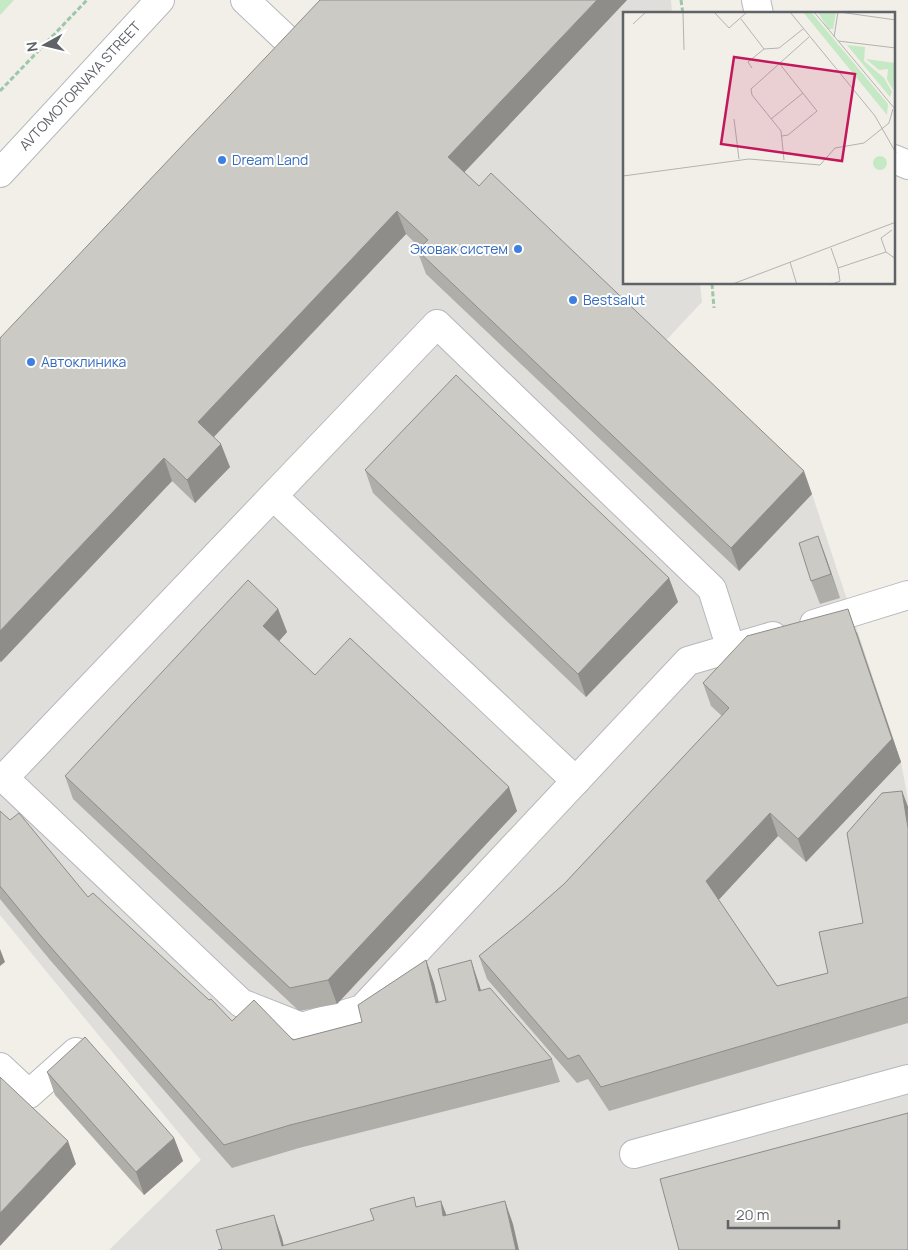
<svg xmlns="http://www.w3.org/2000/svg" width="908" height="1250" font-family="Manrope,sans-serif">
	<style>
		.industrial { fill: #e0deda }
		.green { fill: #c5e8c5 }
		.lines { fill: none; stroke-linecap: round; stroke-linejoin: round }
		.minor-casing { stroke: #b5b8bc; stroke-width: 30 }
		.path { stroke: #9cc7a9; stroke-width: 3; stroke-dasharray: 5 2.5; stroke-linecap: butt }
		.minor { stroke: #fff; stroke-width: 28 }
		.wall { fill: #afaea9 }
		.shaded-wall { fill: #8f8d8a }
		.building { fill: #cccac5; stroke: #8f8d8a }
		.shop-dot { fill: #3f7fe0; stroke: #fff; stroke-width: 2 }
		.labels { text-anchor: middle; stroke-width: 4; stroke-linejoin: round; paint-order: stroke }
		.street-label { font-size: 14px; fill: #5f6368; stroke: #fff }
		.shop-label { font-size: 14px; fill: #366cbe; stroke: #fff; text-anchor: start }
		.inset-road { fill: none; stroke: #b3b3b1; stroke-width: 1 }
		.view { fill: #c2185b; fill-opacity: 0.15; stroke: #c2185b; stroke-width: 2.5 }
		.inset-edge { fill: none; stroke: #5f6368; stroke-width: 2.5 }
	</style>
	<rect width="100%" height="100%" fill="#f1efe8"/>
	<polygon class="industrial" points="350,0 671,0 672,14 624,14 624,284 700,284 702,302 659,348 812,494 901,762 908,800 908,1250 109,1250 201,1160 0,915 0,370"/>
	<polygon class="green" points="0,0 14,0 0,15"/>
	<g class="lines">
		<defs>
			<g id="minor">
				<polyline points="245,0 301,53"/>
				<polyline points="756,0 759,14"/>
				<polyline points="894,159 908,165"/>
				<polyline points="0,173 160,0"/>
				<polyline points="273,496 576,781"/>
				<polyline points="814,624 908,595"/>
				<polyline points="0,776 4,778 241,1003 302,1027 362,1009 688,661 773,636"/>
				<polyline points="4,778 437,324 712,589 731,649"/>
				<polyline points="0,1067 29,1094 76,1052"/>
				<polyline points="634,1154 908,1079"/>
			</g>
		</defs>
		<use href="#minor" class="minor-casing"/>
		<g class="path">
			<polyline points="681,0 683,14"/>
			<polyline points="0,91 87,0"/>
			<polyline points="712,284 714,308"/>
		</g>
		<use href="#minor" class="minor"/>
	</g>
	<g class="wall">
		<polygon points="627,0 464,172 812,494 739,571 426,274 417,250 420,248 406,234 214,437 230,467 195,503 172,481 1,662 0,662 0,338"/>
		<polygon points="365,470 669,578 678,602 586,697 373,493"/>
		<polygon points="818,536 840,598 820,604 811,581"/>
		<polygon points="278,609 287,632 279,641 315,675 517,811 337,1004 299,1011 73,799 65,776"/>
		<polygon points="857,632 901,762 806,862 778,836 718,900 777,986 828,973 863,923 902,791 908,807 908,1023 609,1111 588,1079 577,1083 487,979 479,956 523,920 564,884 722,716 711,706 703,683"/>
		<polygon points="0,811 88,897 232,1021 293,1040 362,1022 426,960 434,983 439,1002 446,1000 479,984 481,990 552,1059 560,1082 299,1148 232,1168 50,960 0,899"/>
		<polygon points="47,1072 174,1138 183,1161 144,1195 55,1095"/>
	</g>
	<g class="shaded-wall">
		<polygon points="597,0 627,0 457,180 448,157"/>
		<polygon points="397,211 406,234 206,445 198,422"/>
		<polygon points="221,444 230,467 195,503 187,480"/>
		<polygon points="164,458 172,481 1,662 0,660 0,631"/>
		<polygon points="804,471 812,494 739,571 731,548"/>
		<polygon points="818,536 827,560 840,598 831,574"/>
		<polygon points="669,578 678,602 586,697 578,674"/>
		<polygon points="278,609 287,632 272,649 263,626"/>
		<polygon points="848,609 901,762 806,862 798,839"/>
		<polygon points="509,787 517,811 337,1004 328,980"/>
		<polygon points="902,791 908,807 908,828"/>
		<polygon points="770,813 778,836 714,905 706,881"/>
		<polygon points="0,949 5,962 0,966"/>
		<polygon points="426,960 434,983 444,1026 436,1003"/>
		<polygon points="471,960 479,984 487,1014 479,991"/>
		<polygon points="174,1138 183,1161 144,1195 136,1172"/>
		<polygon points="68,1141 76,1164 0,1246 0,1213"/>
		<polygon points="441,1201 450,1224 443,1216"/>
		<polygon points="505,1201 513,1224 519,1250 516,1250"/>
		<polygon points="274,1215 282,1238 285,1250 282,1246"/>
	</g>
	<g class="building">
		<polygon points="320,0 597,0 448,157 479,186 491,173 804,471 731,548 417,250 428,240 397,211 198,422 221,444 187,480 164,458 0,631 0,338"/>
		<polygon points="456,375 669,578 578,674 365,470"/>
		<polygon points="818,536 831,574 811,581 799,543"/>
		<polygon points="248,580 278,609 263,626 315,675 350,638 509,787 328,980 290,988 65,776"/>
		<polygon points="848,609 892,739 798,839 770,813 706,881 777,986 828,973 819,932 863,923 847,833 882,793 902,791 908,828 908,997 601,1087 579,1055 568,1059 479,956 523,920 564,884 729,708 703,683 747,636"/>
		<polygon points="0,811 10,820 19,813 88,897 93,893 209,1000 211,999 232,1021 254,1000 293,1040 362,1022 358,1005 426,960 436,1003 446,1000 438,969 471,960 479,991 490,988 552,1059 290,1125 224,1145 41,936 0,886"/>
		<polygon points="85,1037 174,1138 136,1172 47,1072"/>
		<polygon points="0,1077 68,1141 0,1213"/>
		<polygon points="908,1113 908,1250 679,1250 660,1179"/>
		<polygon points="414,1197 416,1207 441,1201 443,1216 505,1201 516,1250 218,1250 222,1249 216,1230 274,1215 282,1246 374,1220 370,1209"/>
	</g>
	<g class="shop-dot">
		<circle cx="222" cy="160" r="5"/>
		<circle cx="518" cy="249" r="5"/>
		<circle cx="573" cy="300" r="5"/>
		<circle cx="31" cy="362" r="5"/>
	</g>
	<g class="labels">
		<g class="street-label">
			<text transform="translate(80 86) rotate(-47)" y="5">AVTOMOTORNAYA STREET</text>
		</g>
		<g class="shop-label">
			<text x="232" y="165">Dream Land</text>
			<text x="508" y="254" text-anchor="end">Эковак систем</text>
			<text x="583" y="305">Bestsalut</text>
			<text x="41" y="367">Автоклиника</text>
		</g>
	</g>
	<g transform="translate(623 12)">
		<rect width="272" height="272" fill="#f1efe8"/>
		<path d="M180,0h8l77,92 -1,11zM195,0l18,1 -3,16h-5zM224,33l18,2 -1,14 20,17 8,14 -2,5zM243,47l29,4 -2,27 -6,-11 1,-10 -9,1zM250 151a7 7 0 1 1 14 0a7 7 0 1 1-14 0Z" fill="#c5e8c5"/>
		<path class="inset-road" d="M60,0l1,38M91,0l15,16 18,-16M167,0l85,104 21,37M191,0l81,97M216,0l57,8M118,7l23,30 15,-1 24,-19M10,12l13,-12M211,25l4,-25M215,29l58,7M156,51l38,48 -29,24 -6,1M129,56l-4,-6 16,-13M111,107l5,40M148,107l32,-26M161,148l-3,-29 -29,-36 -1,-6 58,-52M0,164l126,-17 71,6 15,-17 29,-5 25,-20 4,-14M208,236l7,20 48,-16 10,7M263,240l-5,-14 11,-8M167,250l7,23M107,273l166,-63M207,273l10,-4 -2,-13"/>
		<path class="view" d="M111,45l121,17 -13,87 -121,-17z"/>
		<rect width="272" height="272" class="inset-edge"/>
	</g>
	<g transform="translate(45 45) rotate(262)" stroke="#ffffff" stroke-width="4" paint-order="stroke">
	<path d="M0-4L9 19L0 12L-9 19Z" fill="#5f6368"/>
	<text y="-8" font-size="14" font-weight="bold" text-anchor="middle" fill="#5f6368">N</text>
	</g>
	<path d="M728 1220v8h111v-8" fill="none" stroke="#5f6368" stroke-width="2.5"/>
	<text x="736" y="1220" font-size="15" fill="#5f6368" stroke="#ffffff" stroke-width="4" paint-order="stroke">20 m</text>
</svg>
